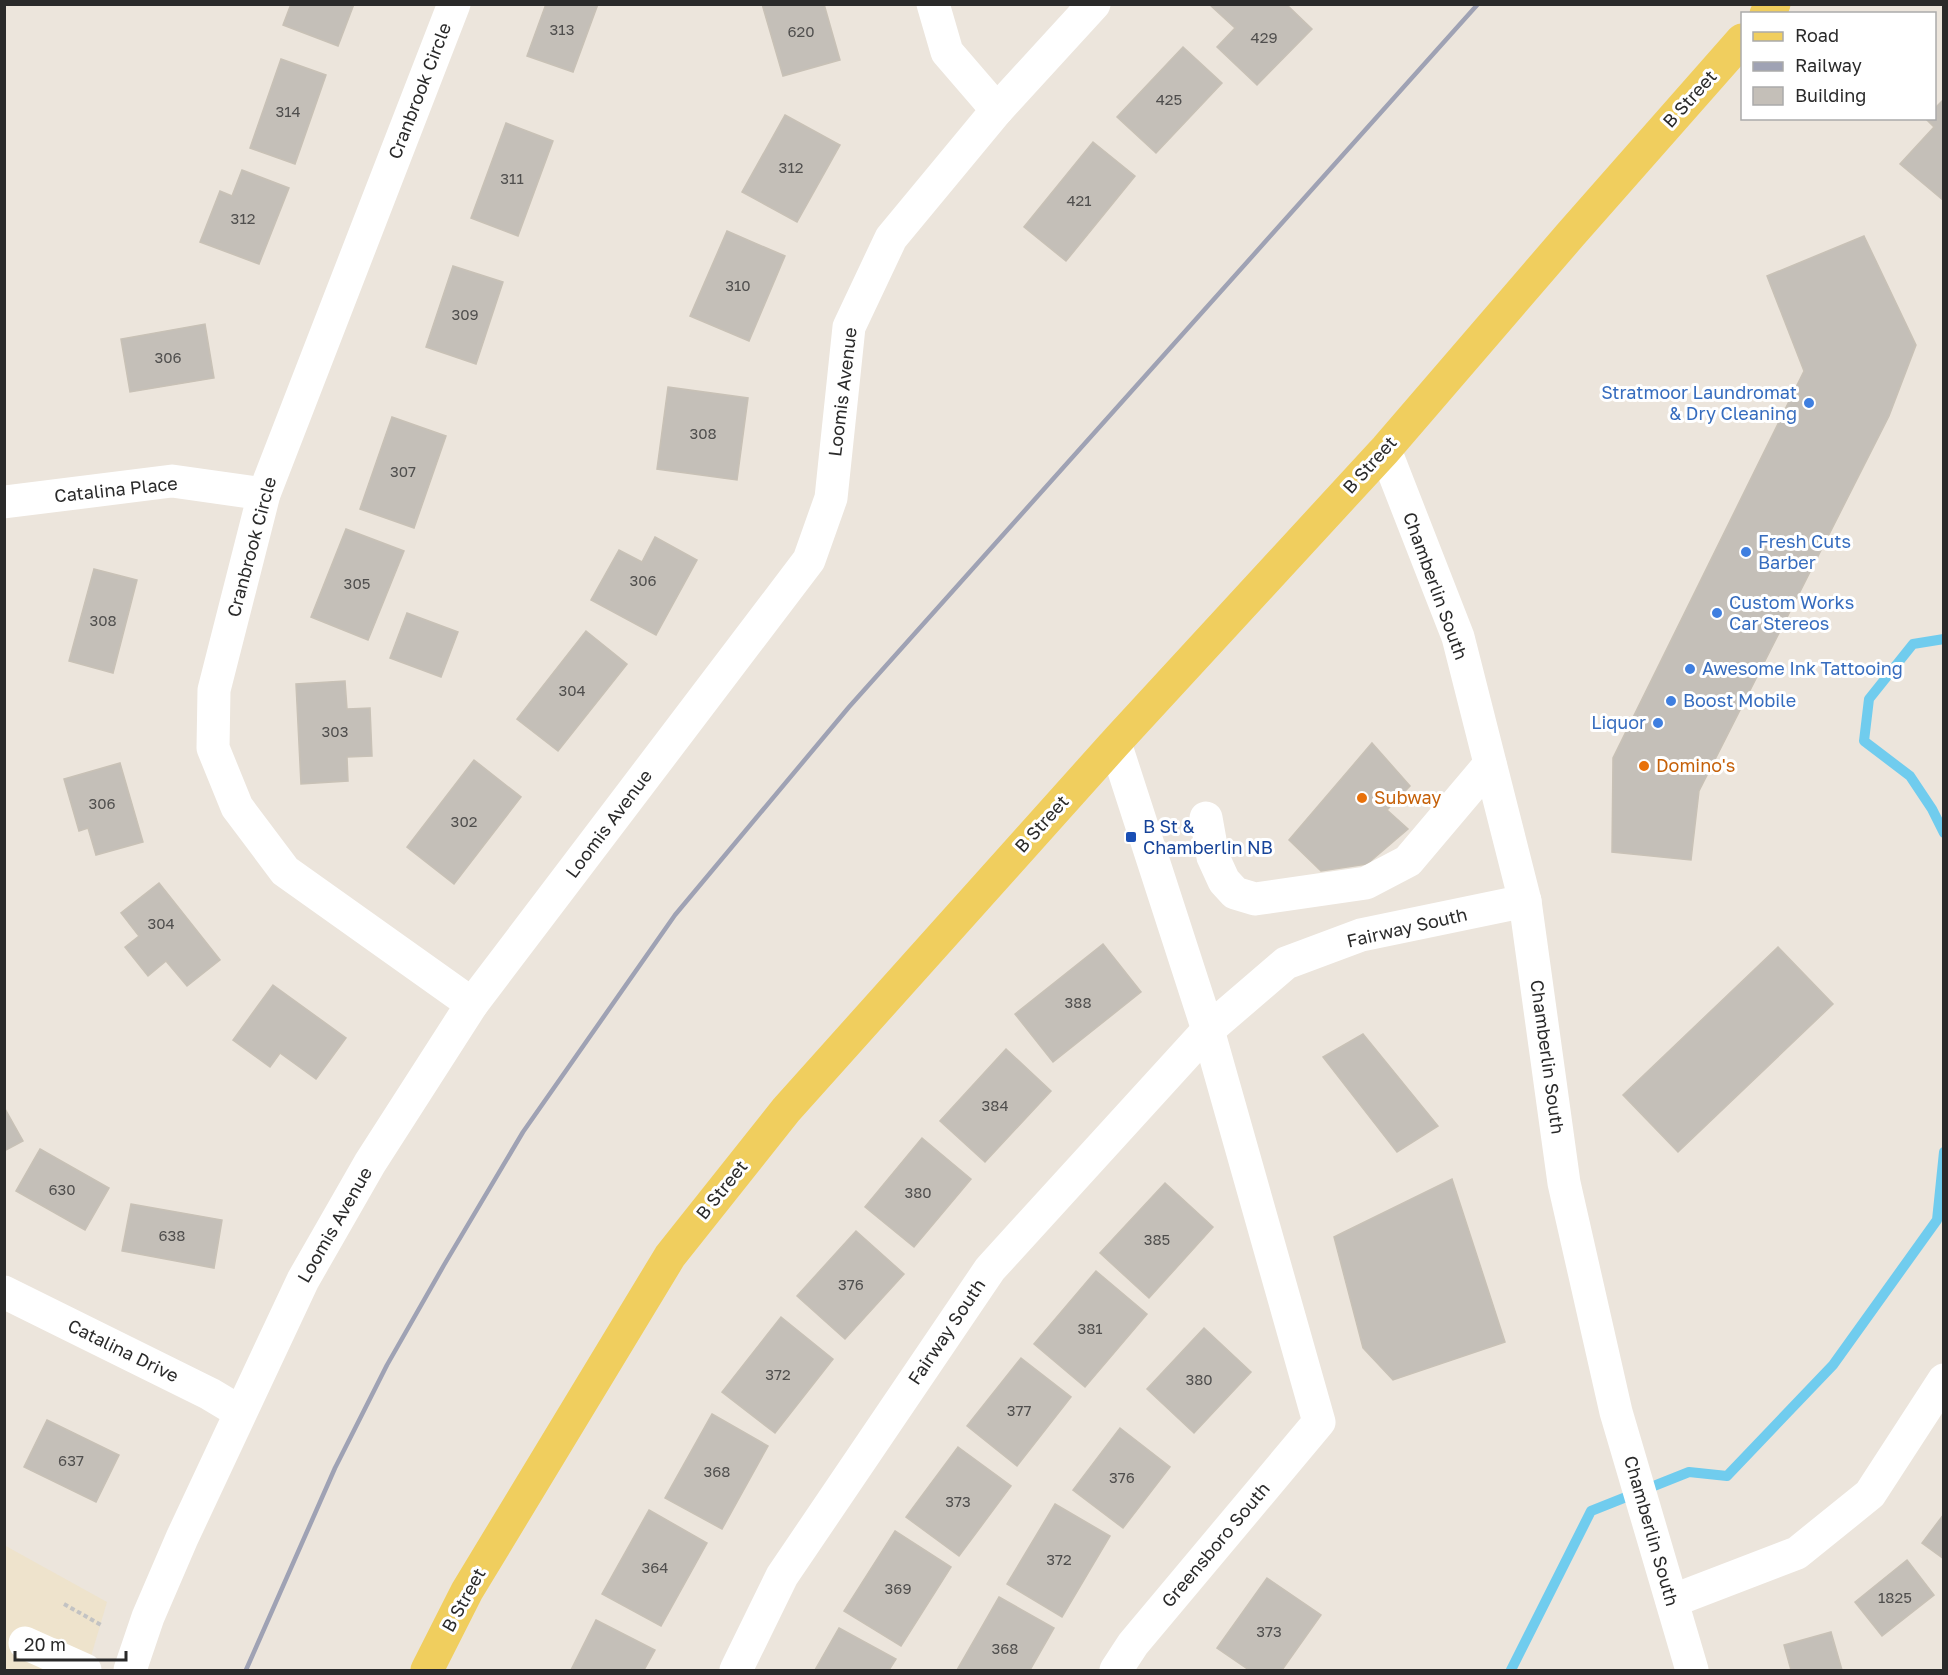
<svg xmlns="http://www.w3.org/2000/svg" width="1948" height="1675" font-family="'Golos Text',sans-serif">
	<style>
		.education { fill: #eee3cc }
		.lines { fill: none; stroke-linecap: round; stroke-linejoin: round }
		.stream { stroke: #70ccee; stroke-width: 10 }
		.building { fill: #c4bfb8; stroke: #c8c1b6; stroke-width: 1.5 }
		.path { stroke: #c3c3c3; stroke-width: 4; stroke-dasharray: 4.5 3; stroke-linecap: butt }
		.minor { stroke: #fff; stroke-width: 33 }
		.major { stroke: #f0ce5e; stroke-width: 33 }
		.rail { stroke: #9fa2b4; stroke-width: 4.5 }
		.shop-dot { fill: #3f7fe0; stroke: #fff; stroke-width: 2 }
		.food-dot { fill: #e8710a; stroke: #fff; stroke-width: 2 }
		.transit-dot { fill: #1a4fb4; stroke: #fff; stroke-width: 2 }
		.labels { text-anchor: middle; stroke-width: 6; stroke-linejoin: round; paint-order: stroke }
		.number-label { font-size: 15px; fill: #504f4e }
		.street-label { font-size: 18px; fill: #2a2a2a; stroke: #fff }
		.shop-label { font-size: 18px; fill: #366cbe; stroke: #fff; text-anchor: start }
		.food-label { font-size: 18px; fill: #c56008; stroke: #fff; text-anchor: start }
		.transit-label { font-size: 18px; fill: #164399; stroke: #fff; text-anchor: start }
	</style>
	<rect width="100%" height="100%" fill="#ece5dc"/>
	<polygon class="education" points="4,1545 107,1602 87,1670 5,1670"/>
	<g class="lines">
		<g class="stream">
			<polyline points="1944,639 1913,644 1869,699 1864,741 1910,776 1932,809 1944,833"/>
			<polyline points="1511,1670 1591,1511 1689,1472 1727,1476 1833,1365 1937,1220 1944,1152"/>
		</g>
	</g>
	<g class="building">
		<polygon points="291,4 354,4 338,46 283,25"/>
		<polygon points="546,4 598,4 573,72 527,56"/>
		<polygon points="762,4 824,4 840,60 783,76"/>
		<polygon points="1286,4 1312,29 1257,85 1217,47 1235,28 1210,5"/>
		<polygon points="1183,47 1222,83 1156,153 1117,117"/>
		<polygon points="281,59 326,75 295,164 250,148"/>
		<polygon points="1944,99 1944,201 1900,164 1934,127 1926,119 1934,118 1934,109"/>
		<polygon points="785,115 840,145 797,222 742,192"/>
		<polygon points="506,123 553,141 518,236 471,218"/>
		<polygon points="1093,142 1135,176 1066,261 1024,227"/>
		<polygon points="242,170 289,188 259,264 200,242 220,191 232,196"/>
		<polygon points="727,231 785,256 749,341 690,316"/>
		<polygon points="1864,236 1916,345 1889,416 1699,791 1691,860 1612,852 1613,758 1804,371 1767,276"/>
		<polygon points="453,266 503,282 476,364 426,347"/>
		<polygon points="205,324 214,378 130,392 121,339"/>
		<polygon points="668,387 748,398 737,480 657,469"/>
		<polygon points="392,417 446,436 414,528 360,509"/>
		<polygon points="346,529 404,551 368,640 311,617"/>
		<polygon points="655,537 697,560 656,635 591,600 619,550 642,562"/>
		<polygon points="94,569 137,580 113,673 69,661"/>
		<polygon points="407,613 458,632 441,677 390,658"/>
		<polygon points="586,631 627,664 558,751 517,719"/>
		<polygon points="345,681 347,709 370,708 372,756 347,757 348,781 301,784 296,684"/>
		<polygon points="1372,743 1410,786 1387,810 1408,829 1367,864 1321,871 1289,840"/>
		<polygon points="474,760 521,797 454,884 407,847"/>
		<polygon points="120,763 143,842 96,855 88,828 79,831 64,779"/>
		<polygon points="159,883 220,960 187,986 166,961 148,976 125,947 139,936 121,913"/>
		<polygon points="1103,944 1141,992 1053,1062 1015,1014"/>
		<polygon points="1778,947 1833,1004 1678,1152 1623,1095"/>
		<polygon points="273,985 346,1038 316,1079 280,1053 270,1067 233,1040"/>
		<polygon points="1363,1034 1438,1126 1397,1152 1323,1057"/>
		<polygon points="1006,1049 1051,1091 985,1162 940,1121"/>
		<polygon points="4,1107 23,1141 4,1151"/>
		<polygon points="922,1138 971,1179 914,1247 865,1207"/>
		<polygon points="40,1149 109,1188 85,1230 16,1191"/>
		<polygon points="1452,1179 1505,1342 1393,1380 1363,1348 1334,1237"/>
		<polygon points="1165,1183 1213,1227 1149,1298 1100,1253"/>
		<polygon points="131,1204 222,1220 214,1268 122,1251"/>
		<polygon points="856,1231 904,1274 845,1339 797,1296"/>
		<polygon points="1096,1271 1147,1314 1085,1387 1034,1344"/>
		<polygon points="781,1317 833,1359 775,1433 722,1392"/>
		<polygon points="1204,1328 1251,1372 1194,1433 1147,1389"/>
		<polygon points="1021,1358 1071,1397 1017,1466 967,1426"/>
		<polygon points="712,1414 768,1446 722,1529 665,1498"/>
		<polygon points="47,1420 119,1455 96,1502 24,1467"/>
		<polygon points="1120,1428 1170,1467 1123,1528 1073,1490"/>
		<polygon points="958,1447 1011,1486 959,1556 906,1517"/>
		<polygon points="1055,1504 1110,1536 1062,1617 1007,1584"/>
		<polygon points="649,1510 707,1543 661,1626 602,1594"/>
		<polygon points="1944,1514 1944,1559 1922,1543"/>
		<polygon points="895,1531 951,1567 901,1646 844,1611"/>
		<polygon points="1907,1560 1934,1595 1882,1636 1855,1602"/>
		<polygon points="1267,1578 1321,1615 1282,1670 1249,1670 1217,1648"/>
		<polygon points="999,1597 1054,1628 1030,1670 957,1670"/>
		<polygon points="596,1620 655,1650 644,1670 571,1670"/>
		<polygon points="839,1628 896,1659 889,1670 815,1670"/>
		<polygon points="1831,1632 1842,1670 1791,1670 1784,1645"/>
	</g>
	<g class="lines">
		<polyline class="path" points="64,1604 103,1626"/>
		<g class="minor">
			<polyline points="454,4 264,494 214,690 213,748 237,807 285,871 472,1004"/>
			<polyline points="933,4 947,52 997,110"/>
			<polyline points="1385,450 1458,637 1525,901 1564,1183 1616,1412 1692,1670"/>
			<polyline points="4,502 172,481 264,494"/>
			<polyline points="1115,743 1208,1030 1319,1422 1133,1644 1116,1670"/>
			<polyline points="1206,818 1213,857 1224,881 1235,893 1255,899 1366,883 1408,861 1490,764"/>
			<polyline points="4,1292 210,1394 240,1412"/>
			<polyline points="1672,1601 1797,1553 1870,1494 1944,1380"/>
			<polyline points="25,1643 85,1670"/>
			<polyline points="130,1670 148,1617 182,1538 303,1280 370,1163 472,1004 809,560 831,498 849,327 891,238 997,110 1094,4"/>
			<polyline points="736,1670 782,1576 990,1269 1208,1030 1286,963 1361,935 1525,901"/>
		</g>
		<g class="major">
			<polyline points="1766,14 1774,4"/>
			<polyline points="427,1670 467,1591 670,1256 786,1110 1115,743 1385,450 1571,234 1742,40"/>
		</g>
		<polyline class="rail" points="246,1670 335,1468 387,1365 444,1265 523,1132 675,915 849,707 1478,4"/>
	</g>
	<g class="shop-dot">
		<circle cx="1809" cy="403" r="6"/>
		<circle cx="1746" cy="552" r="6"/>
		<circle cx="1717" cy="613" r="6"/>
		<circle cx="1690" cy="669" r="6"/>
		<circle cx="1671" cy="701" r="6"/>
		<circle cx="1658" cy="723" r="6"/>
	</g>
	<g class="food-dot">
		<circle cx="1644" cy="766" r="6"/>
		<circle cx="1362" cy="798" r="6"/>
	</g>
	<rect class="transit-dot" x="1125" y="831" width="12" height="12" rx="3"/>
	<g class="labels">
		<g class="number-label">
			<text x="562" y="35">313</text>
			<text x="801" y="37">620</text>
			<text x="1264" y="43">429</text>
			<text x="1169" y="105">425</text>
			<text x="288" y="117">314</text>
			<text x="791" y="173">312</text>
			<text x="512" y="184">311</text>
			<text x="1079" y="206">421</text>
			<text x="243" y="224">312</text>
			<text x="738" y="291">310</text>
			<text x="465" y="320">309</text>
			<text x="168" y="363">306</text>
			<text x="703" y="439">308</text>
			<text x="403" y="477">307</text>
			<text x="643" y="586">306</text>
			<text x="357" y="589">305</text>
			<text x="103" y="626">308</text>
			<text x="572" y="696">304</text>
			<text x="335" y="737">303</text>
			<text x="102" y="809">306</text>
			<text x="464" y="827">302</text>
			<text x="161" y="929">304</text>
			<text x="1078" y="1008">388</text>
			<text x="995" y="1111">384</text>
			<text x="62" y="1195">630</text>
			<text x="918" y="1198">380</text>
			<text x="172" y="1241">638</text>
			<text x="1157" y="1245">385</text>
			<text x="851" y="1290">376</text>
			<text x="1090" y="1334">381</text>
			<text x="778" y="1380">372</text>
			<text x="1199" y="1385">380</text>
			<text x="1019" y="1416">377</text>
			<text x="71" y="1466">637</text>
			<text x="717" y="1477">368</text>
			<text x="1122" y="1483">376</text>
			<text x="958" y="1507">373</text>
			<text x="1059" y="1565">372</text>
			<text x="655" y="1573">364</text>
			<text x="898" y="1594">369</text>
			<text x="1895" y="1603">1825</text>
			<text x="1269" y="1637">373</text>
			<text x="1005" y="1654">368</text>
		</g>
		<g class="street-label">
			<text transform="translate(420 91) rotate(-69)" y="6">Cranbrook Circle</text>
			<text transform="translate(1690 99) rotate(-48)" y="6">B Street</text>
			<text transform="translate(843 392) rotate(-83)" y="6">Loomis Avenue</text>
			<text transform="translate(1370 465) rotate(-48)" y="6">B Street</text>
			<text transform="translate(116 490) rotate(-6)" y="6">Catalina Place</text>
			<text transform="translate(252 547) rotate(-75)" y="6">Cranbrook Circle</text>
			<text transform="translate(1435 586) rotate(70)" y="6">Chamberlin South</text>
			<text transform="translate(609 824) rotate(-53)" y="6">Loomis Avenue</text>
			<text transform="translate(1042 824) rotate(-48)" y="6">B Street</text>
			<text transform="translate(1407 928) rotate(-13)" y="6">Fairway South</text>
			<text transform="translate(1547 1057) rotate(82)" y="6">Chamberlin South</text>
			<text transform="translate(722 1190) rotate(-51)" y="6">B Street</text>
			<text transform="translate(335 1225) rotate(-60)" y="6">Loomis Avenue</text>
			<text transform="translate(947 1332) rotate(-56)" y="6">Fairway South</text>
			<text transform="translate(123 1351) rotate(26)" y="6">Catalina Drive</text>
			<text transform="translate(1651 1531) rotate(74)" y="6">Chamberlin South</text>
			<text transform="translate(1216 1545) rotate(-50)" y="6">Greensboro South</text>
			<text transform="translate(464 1600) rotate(-61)" y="6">B Street</text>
		</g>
		<g class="shop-label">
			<text x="1797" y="399" text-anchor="end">Stratmoor Laundromat<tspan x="1797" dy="21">&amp; Dry Cleaning</tspan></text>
			<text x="1758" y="548">Fresh Cuts<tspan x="1758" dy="21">Barber</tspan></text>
			<text x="1729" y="609">Custom Works<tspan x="1729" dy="21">Car Stereos</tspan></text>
			<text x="1702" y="675">Awesome Ink Tattooing</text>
			<text x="1683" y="707">Boost Mobile</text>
			<text x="1646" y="729" text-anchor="end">Liquor</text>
		</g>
		<g class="food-label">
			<text x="1656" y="772">Domino's</text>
			<text x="1374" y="804">Subway</text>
		</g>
		<g class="transit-label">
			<text x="1143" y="833">B St &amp;<tspan x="1143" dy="21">Chamberlin NB</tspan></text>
		</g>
	</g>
	<rect width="1948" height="1675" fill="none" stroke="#2a2a2a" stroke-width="12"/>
	<rect x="1741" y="12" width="195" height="108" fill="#ffffff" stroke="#aaaaaa" stroke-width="1.5"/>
	<rect x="1753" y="32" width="30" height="9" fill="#f0ce5e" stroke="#aaaaaa" stroke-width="1.5"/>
	<text x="1795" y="42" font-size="18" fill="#2a2a2a">Road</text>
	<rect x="1753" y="62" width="30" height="9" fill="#9fa2b4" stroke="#aaaaaa" stroke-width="1.5"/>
	<text x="1795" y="72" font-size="18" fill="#2a2a2a">Railway</text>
	<rect x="1753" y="87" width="30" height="18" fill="#c4bfb8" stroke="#aaaaaa" stroke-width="1.5"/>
	<text x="1795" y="102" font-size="18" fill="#2a2a2a">Building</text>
	<path d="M15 1651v9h111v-9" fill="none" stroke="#2a2a2a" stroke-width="3"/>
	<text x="24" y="1651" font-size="18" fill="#2a2a2a" stroke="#ffffff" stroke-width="4.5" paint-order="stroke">20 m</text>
</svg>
